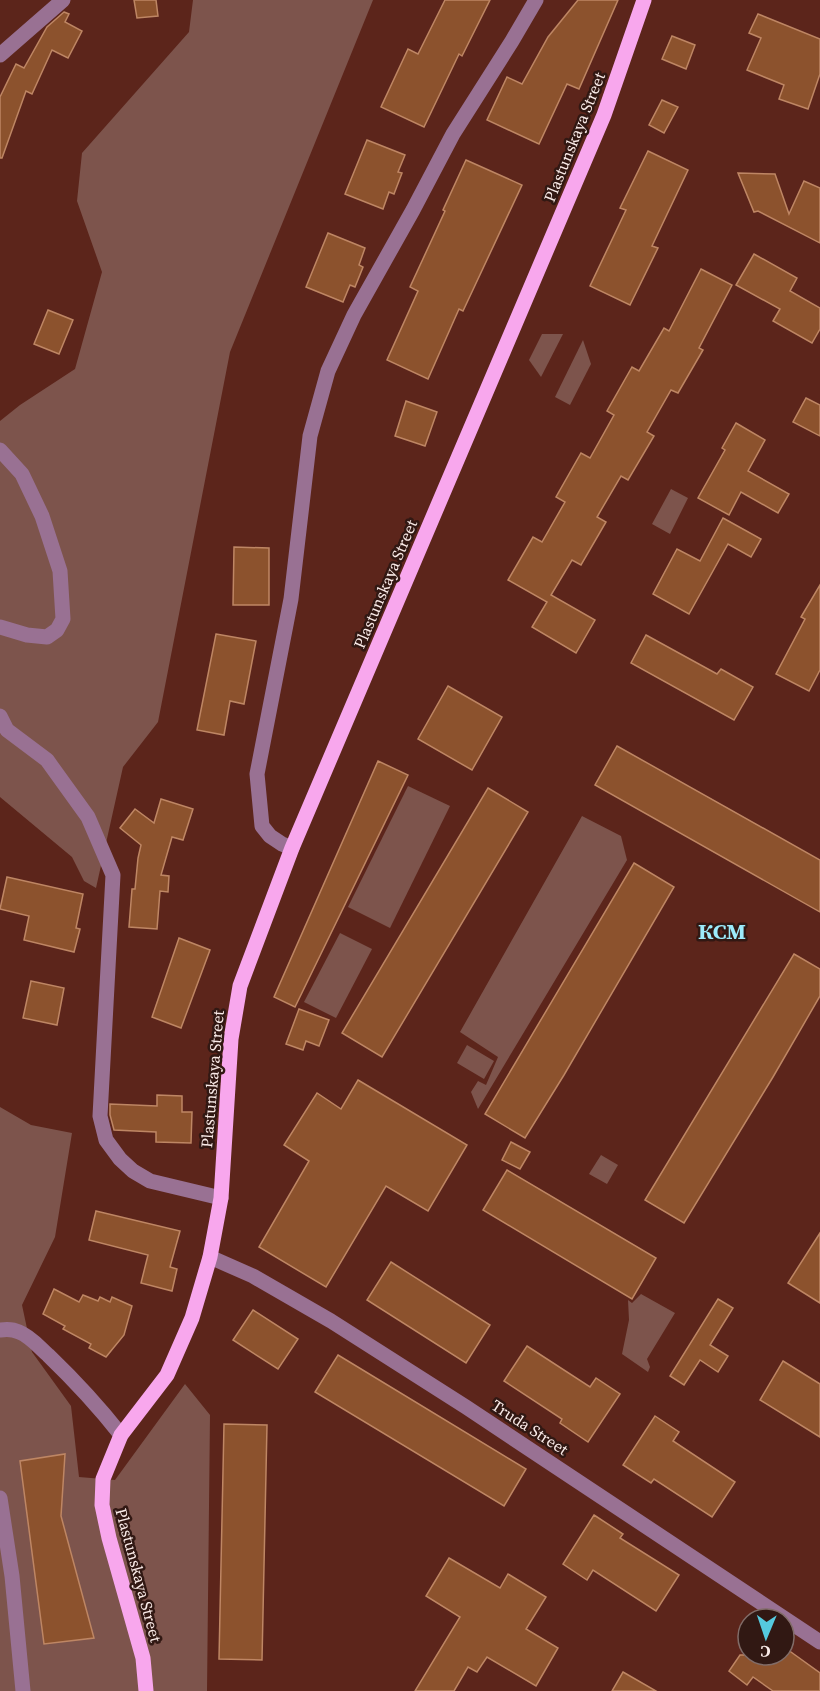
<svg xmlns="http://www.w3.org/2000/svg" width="820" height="1691" font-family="'Source Serif 4',serif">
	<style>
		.green { fill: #7d544c }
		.building { fill: #8c522d; stroke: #be8664; stroke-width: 1.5 }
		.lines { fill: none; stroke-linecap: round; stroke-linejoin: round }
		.minor { stroke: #997193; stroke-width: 15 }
		.major { stroke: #f8a7ed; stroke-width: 15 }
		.labels { text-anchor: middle; stroke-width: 5; stroke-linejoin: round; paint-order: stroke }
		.street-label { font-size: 16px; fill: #faebe8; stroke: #311813 }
		.district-label { font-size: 22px; font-weight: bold; fill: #9cebfb; stroke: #311813 }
	</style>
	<rect width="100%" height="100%" fill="#5c251b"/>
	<g class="green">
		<polygon points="193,0 373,0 230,352 158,722 123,767 96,888 84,881 72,857 0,797 0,421 20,405 75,369 102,272 77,201 82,153 189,32"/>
		<polygon points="542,334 563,334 541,377 529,360"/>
		<polygon points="583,340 591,364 570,405 555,397"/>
		<polygon points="671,489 688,498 670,534 652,524"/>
		<polygon points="408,786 450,806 390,928 348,907"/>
		<polygon points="582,816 621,836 627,860 478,1109 471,1092 478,1081 486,1085 498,1057 460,1032"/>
		<polygon points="340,933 372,949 336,1018 304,1002"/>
		<polygon points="467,1045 494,1061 484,1079 457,1063"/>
		<polygon points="0,1107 31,1125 72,1133 55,1237 22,1305 32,1352 71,1406 79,1477 115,1480 185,1384 210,1415 207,1691 0,1691"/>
		<polygon points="601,1155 618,1165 607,1184 589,1174"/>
		<polygon points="641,1294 675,1313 647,1359 650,1367 648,1372 622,1354 629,1320 628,1300 632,1303"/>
	</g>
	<g class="building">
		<polygon points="134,0 156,0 158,16 137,18"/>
		<polygon points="445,0 490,0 462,56 459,54 424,127 381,107 408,49 418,54"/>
		<polygon points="578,0 618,0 579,89 567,84 539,144 487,120 507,77 522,84 548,37"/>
		<polygon points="64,12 69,14 65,22 82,31 68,58 52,50 32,94 26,91 2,158 0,158 0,97 16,64 24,68 47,27"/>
		<polygon points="758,14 820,39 820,74 808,109 779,99 784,85 747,70 761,38 749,33"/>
		<polygon points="672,36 695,45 686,69 662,59"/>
		<polygon points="662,100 678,107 664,133 649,125"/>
		<polygon points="367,140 405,155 398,172 402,173 394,194 389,192 383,209 345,194"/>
		<polygon points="648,151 688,170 652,246 658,248 630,305 590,286 626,210 620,208"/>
		<polygon points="466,160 522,185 463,311 459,309 428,379 387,360 418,291 410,287 445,211 443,210"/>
		<polygon points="738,173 775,174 789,214 804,181 820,188 820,243 758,211 754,212"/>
		<polygon points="328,233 365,248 359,265 363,267 355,287 350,285 343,302 306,287"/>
		<polygon points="754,254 797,278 790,291 820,308 820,329 812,343 773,321 780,309 736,285"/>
		<polygon points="701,269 732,285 699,348 703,350 678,393 671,390 647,432 654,436 628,480 621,476 597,517 606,522 581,565 572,560 551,595 595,620 576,653 532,627 547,602 508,580 533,537 542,542 565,502 556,497 581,453 590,458 614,415 607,411 632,367 639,371 664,328 669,331"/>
		<polygon points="48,310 73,320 59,354 34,344"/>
		<polygon points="806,398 820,405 820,436 793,422"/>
		<polygon points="406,401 437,412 425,446 395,436"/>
		<polygon points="736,423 765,440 748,471 789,494 778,513 741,492 729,515 698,498 725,450 722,448"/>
		<polygon points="723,518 761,539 751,557 728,544 689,614 653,594 677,549 700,561"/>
		<polygon points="234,547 269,548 269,605 233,605"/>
		<polygon points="820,585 820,670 809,691 776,674 805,619 801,617"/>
		<polygon points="216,634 256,641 244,704 230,701 224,735 197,730"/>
		<polygon points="646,635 717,674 721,669 753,687 734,720 631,663"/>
		<polygon points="448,686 502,717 472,770 418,739"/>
		<polygon points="617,746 820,860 820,912 595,785"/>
		<polygon points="378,761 408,775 295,1007 274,997"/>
		<polygon points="488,788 528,812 382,1057 342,1033"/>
		<polygon points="161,799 193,809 183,840 172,837 161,875 169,876 168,892 160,891 157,929 129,927 132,889 135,889 138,858 141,845 120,828 135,809 154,823"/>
		<polygon points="634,863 674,887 564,1075 525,1138 485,1114"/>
		<polygon points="7,877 83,894 76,928 80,929 74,952 24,940 29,916 0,909"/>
		<polygon points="179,938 210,950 181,1028 152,1017"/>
		<polygon points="794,954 820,969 820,996 773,1077 684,1223 645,1200"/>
		<polygon points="31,981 64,988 57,1025 23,1018"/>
		<polygon points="299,1009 329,1020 319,1046 306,1041 303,1050 286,1044"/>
		<polygon points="358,1080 467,1145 428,1211 386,1186 326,1287 259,1247 309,1161 284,1145 317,1093 341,1109"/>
		<polygon points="157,1095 182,1096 182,1112 192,1112 191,1143 156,1142 156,1132 114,1130 110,1115 110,1104 157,1106"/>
		<polygon points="511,1142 530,1152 520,1169 502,1160"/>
		<polygon points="507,1170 656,1258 632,1299 483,1210"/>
		<polygon points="96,1211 180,1231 170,1267 177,1269 172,1291 141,1283 148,1255 89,1240"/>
		<polygon points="820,1233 820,1303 788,1283"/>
		<polygon points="391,1262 490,1325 466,1363 367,1300"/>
		<polygon points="54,1289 79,1302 83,1295 98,1301 100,1297 110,1302 112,1297 132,1306 124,1335 106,1357 89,1348 91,1344 63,1329 65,1326 43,1314"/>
		<polygon points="718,1299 733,1308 710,1345 728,1356 718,1372 700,1360 684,1385 670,1376"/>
		<polygon points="253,1310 298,1339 278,1369 233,1340"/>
		<polygon points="527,1346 590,1387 596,1378 620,1394 588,1442 560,1423 562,1419 504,1381"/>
		<polygon points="338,1355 526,1469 504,1506 315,1392"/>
		<polygon points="783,1361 820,1384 820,1437 760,1400"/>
		<polygon points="655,1416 679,1432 673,1441 735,1482 712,1517 654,1479 651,1483 623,1465"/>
		<polygon points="224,1424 267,1425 262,1660 219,1659"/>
		<polygon points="65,1454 61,1516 94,1638 44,1644 20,1461"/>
		<polygon points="594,1515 623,1534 620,1538 679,1575 656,1611 593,1570 587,1580 563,1564"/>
		<polygon points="449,1558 500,1588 508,1574 546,1597 526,1629 558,1648 536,1686 487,1657 477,1672 468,1667 454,1691 415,1691 460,1617 426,1596"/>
		<polygon points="784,1647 820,1673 820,1691 773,1691 753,1677 747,1685 729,1671 740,1655 784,1655"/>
		<polygon points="623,1672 656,1691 612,1691"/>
	</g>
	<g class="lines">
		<g class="minor">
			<polyline points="0,55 63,0"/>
			<polyline points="0,450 22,474 42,516 60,571 63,619 57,630 47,637 27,635 0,627"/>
			<polyline points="0,716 7,730 47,760 88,817 113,875 100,1116 106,1140 120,1159 133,1171 150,1181 221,1198"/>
			<polyline points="292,848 282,844 270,836 262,826 257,774 291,599 310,436 328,371 354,315 413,210 453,134 512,41 536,0"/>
			<polyline points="210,1257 253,1276 331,1321 466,1407 820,1642"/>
			<path d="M0,1330c6,-1 13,-1 19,2 11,4 20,15 29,23 26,25 51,52 73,80"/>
			<polyline points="0,1498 12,1576 23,1691"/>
		</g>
		<polyline class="major" points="146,1691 143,1658 109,1538 102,1505 103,1479 121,1435 167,1375 192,1318 210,1257 221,1198 231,1039 240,986 292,848 604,115 644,0"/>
	</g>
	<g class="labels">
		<g class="street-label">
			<text transform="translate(574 137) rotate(-68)" y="6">Plastunskaya Street</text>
			<text transform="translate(385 584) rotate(-67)" y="6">Plastunskaya Street</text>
			<text transform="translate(212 1079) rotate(-85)" y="6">Plastunskaya Street</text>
			<text transform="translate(530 1427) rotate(33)" y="6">Truda Street</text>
			<text transform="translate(139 1575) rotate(75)" y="6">Plastunskaya Street</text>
		</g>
		<g class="district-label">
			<text x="722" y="939">КСМ</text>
		</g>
	</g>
	<g transform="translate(766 1637) rotate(182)"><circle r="28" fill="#311813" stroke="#816c68" stroke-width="1.5"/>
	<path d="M0-4.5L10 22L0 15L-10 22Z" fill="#55cadf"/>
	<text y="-9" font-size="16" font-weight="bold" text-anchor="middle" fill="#faebe8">С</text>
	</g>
</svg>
